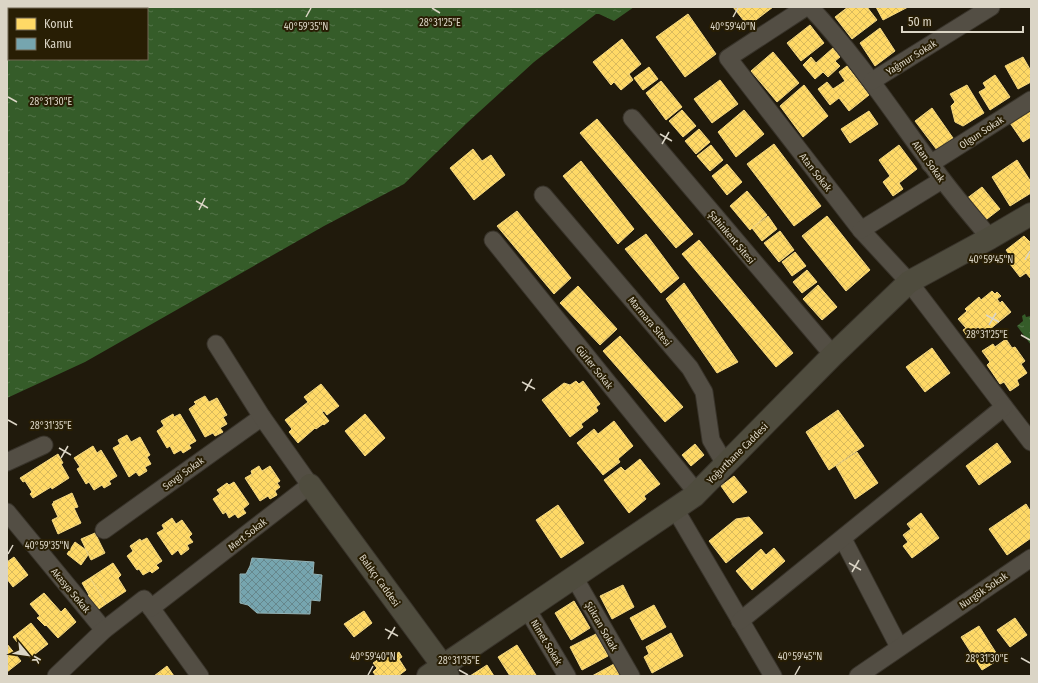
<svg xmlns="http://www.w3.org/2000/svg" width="1038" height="683" font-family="'Fira Sans Condensed',sans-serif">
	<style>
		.water { fill: url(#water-ripples); fill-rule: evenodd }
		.homes { fill: url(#homes-cross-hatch); stroke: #f4d883 }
		.public { fill: url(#public-cross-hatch); stroke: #94b3b6 }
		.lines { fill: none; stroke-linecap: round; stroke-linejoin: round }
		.street-casing { stroke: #38332a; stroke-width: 19 }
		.secondary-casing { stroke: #38332a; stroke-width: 24 }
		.street { stroke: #534e44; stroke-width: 17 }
		.secondary { stroke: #4f4c3e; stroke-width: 22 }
		.ticks { fill: none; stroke: #dbd5c6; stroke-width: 1.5 }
		.labels { text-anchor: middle; stroke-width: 4; stroke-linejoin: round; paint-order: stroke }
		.street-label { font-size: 10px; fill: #dbd5c6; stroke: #281e04 }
		.ticks-label { font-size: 10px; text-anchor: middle; fill: #dbd5c6; stroke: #281e04; stroke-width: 4; stroke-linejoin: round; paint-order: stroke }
	</style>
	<defs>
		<pattern id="water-ripples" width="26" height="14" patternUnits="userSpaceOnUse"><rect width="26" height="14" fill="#355c29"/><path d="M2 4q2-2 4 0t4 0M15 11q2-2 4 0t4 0" fill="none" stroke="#527247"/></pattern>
		<pattern id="homes-cross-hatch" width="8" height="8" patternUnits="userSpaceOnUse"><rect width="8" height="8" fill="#ffd966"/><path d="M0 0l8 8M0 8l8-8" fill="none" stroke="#d9ba5d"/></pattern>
		<pattern id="public-cross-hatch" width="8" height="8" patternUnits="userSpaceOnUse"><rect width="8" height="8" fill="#76a5af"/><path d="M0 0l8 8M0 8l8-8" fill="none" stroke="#66878c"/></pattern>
	</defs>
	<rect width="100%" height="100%" fill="#201a0c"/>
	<g class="water">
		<path d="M7,7h627l-20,14 -15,-7h-3l-62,48 -66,60 -64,62 -80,42 -239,136 -78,36zM9,9h138v50h-138z"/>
		<polygon points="1025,314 1026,317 1031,316 1031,345 1017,326 1023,321 1022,316"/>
	</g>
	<g class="homes">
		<polygon points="733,7 773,7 748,26"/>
		<polygon points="848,7 867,7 877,20 852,39 835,17"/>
		<polygon points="876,7 908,7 883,20"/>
		<polygon points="688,14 716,54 685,77 656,37"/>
		<polygon points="810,25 824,43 801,61 787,43"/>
		<polygon points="880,28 895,51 875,66 860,43"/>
		<polygon points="622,39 641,64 629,74 633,80 621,90 614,82 611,85 593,62"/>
		<polygon points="833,48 840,57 835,61 840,66 828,77 823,72 815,79 803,65 811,57 816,63"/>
		<polygon points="773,52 799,83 777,102 751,71"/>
		<polygon points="1023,57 1031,71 1031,82 1018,89 1005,66"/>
		<polygon points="847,66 869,95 849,111 839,98 830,105 818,89 827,82 833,89 845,81 839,72"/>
		<polygon points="649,67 658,79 643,90 634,78"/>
		<polygon points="995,75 1010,97 990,110 979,92 986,88 983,83"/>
		<polygon points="720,80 738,104 712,123 694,99"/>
		<polygon points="661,81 682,107 666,120 646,93"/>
		<polygon points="804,85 828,116 803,137 780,106"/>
		<polygon points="967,85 984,113 963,126 955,122 951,106 955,102 950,94"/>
		<polygon points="932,108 953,138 937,150 915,121"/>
		<polygon points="1031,109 1031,137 1023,142 1010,123"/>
		<polygon points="682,110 696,126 683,137 669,121"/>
		<polygon points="744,110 764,134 736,157 718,132"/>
		<polygon points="869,111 878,124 850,143 841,129"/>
		<polygon points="597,119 693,234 676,248 580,133"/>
		<polygon points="699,129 710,142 696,154 685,141"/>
		<polygon points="774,144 821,206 794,226 747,164"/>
		<polygon points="711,145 723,160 710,171 697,156"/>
		<polygon points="899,145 917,169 899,183 903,189 893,196 883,182 890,176 879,160"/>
		<polygon points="473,149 482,161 491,155 505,175 474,200 450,168"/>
		<polygon points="1017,160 1031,182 1031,193 1010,206 992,177"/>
		<polygon points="581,161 634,229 618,244 563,176"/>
		<polygon points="727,164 742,182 727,195 712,176"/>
		<polygon points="982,187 1000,209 983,222 966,199"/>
		<polygon points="747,191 767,215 750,230 730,206"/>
		<polygon points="517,211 571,278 554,294 497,226"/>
		<polygon points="768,216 777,229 762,241 752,228"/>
		<polygon points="827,216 870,270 846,291 802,236"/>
		<polygon points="780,231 794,250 779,262 764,243"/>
		<polygon points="646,234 679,278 661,293 625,249"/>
		<polygon points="1024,236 1031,243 1031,279 1026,273 1020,277 1010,264 1014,261 1006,250"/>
		<polygon points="699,240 793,353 776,367 682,254"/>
		<polygon points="795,252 806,266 792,276 782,262"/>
		<polygon points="807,270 817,282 802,293 793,282"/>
		<polygon points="684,283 738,362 717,373 666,299"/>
		<polygon points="818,285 837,307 822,320 803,299"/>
		<polygon points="578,286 617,329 600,345 560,303"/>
		<polygon points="992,291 995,294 997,292 1001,296 997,299 1000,303 1002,301 1011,312 984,334 978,327 967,336 963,330 966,328 958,319 967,311 965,309 979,297 981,300"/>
		<polygon points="620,336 683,407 665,422 603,351"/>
		<polygon points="1006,339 1012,348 1015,347 1025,361 1021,364 1027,373 1017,380 1019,385 1010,391 1004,382 1000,384 987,365 990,362 982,351 993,344 995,347"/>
		<polygon points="932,348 950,373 925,392 906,367"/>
		<polygon points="576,381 579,384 583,381 600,404 596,407 598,411 581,424 583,427 570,437 542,400 564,383 570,385"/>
		<polygon points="321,384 339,406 327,415 324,411 322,412 329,421 324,425 323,424 316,429 315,428 298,443 289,432 292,429 285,420 308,402 304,397"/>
		<polygon points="205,396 209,402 217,398 227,415 223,417 227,424 220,428 223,432 215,436 213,433 205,437 189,409 196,404 194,402"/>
		<polygon points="838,410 864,446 829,470 806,432"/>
		<polygon points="173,414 174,417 180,414 196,441 189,445 191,448 183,453 181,450 174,454 170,446 167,448 157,431 164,426 161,421"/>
		<polygon points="365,414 385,438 365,456 345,431"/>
		<polygon points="614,421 633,446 618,459 620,462 603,475 577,443 594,429 598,434"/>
		<polygon points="127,435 131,442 140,437 150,455 147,457 151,464 145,467 147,471 139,476 136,472 129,477 113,448 120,444 118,440"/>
		<polygon points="997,443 1011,462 979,485 966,466"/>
		<polygon points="695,444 704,455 691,466 682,455"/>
		<polygon points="93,446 97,453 101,450 117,476 109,481 111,484 104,488 102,485 94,490 89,482 86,484 77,469 80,467 74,458"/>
		<polygon points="857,452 878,483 855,499 836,466"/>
		<polygon points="58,454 63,463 61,464 69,478 52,489 51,487 33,498 30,494 32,492 25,481 23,482 20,478"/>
		<polygon points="640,459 660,484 644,496 646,499 629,513 604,480 621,467 625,471"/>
		<polygon points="259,466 262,471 270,466 280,481 277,483 280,487 275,491 277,495 270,499 268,496 260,501 245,478 252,474 251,471"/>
		<polygon points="734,476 747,492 733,503 721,486"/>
		<polygon points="234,482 249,504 243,509 246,513 238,518 235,514 229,518 226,512 223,514 213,499 220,494 217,490 227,483 229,485"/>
		<polygon points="72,493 78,507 74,508 81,523 58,534 52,520 58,517 52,504 54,503 53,502"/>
		<polygon points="1026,504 1031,512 1031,538 1007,555 989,529"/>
		<polygon points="558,505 584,543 561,558 536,520"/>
		<polygon points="921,513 939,538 912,558 903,546 908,542 903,535 911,529 907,524"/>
		<polygon points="749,517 763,533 726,563 709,541 736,519"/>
		<polygon points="172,518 176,524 182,520 192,534 189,537 193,542 187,545 189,549 181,555 178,550 172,555 157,533 164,529 162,525"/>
		<polygon points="95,533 105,553 91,560 81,539"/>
		<polygon points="147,538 162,561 156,565 159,568 152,573 150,571 143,575 139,569 137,570 127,556 133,551 130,546 140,539 141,541"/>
		<polygon points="75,542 86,550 88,555 81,565 67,554"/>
		<polygon points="774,548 785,561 752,590 736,571 761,549 766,555"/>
		<polygon points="14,557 28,575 13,587 7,579 7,562"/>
		<polygon points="113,563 121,575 118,578 126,591 106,604 90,578"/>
		<polygon points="90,578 106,604 96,611 86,598 89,595 82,583"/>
		<polygon points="623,585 634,607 612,619 600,596"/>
		<polygon points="44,593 61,612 65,608 76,622 58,638 46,625 45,626 37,618 40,616 30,604"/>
		<polygon points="574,601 590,628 571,640 555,613"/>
		<polygon points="654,605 666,627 642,640 630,618"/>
		<polygon points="364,611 372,623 354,637 344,624"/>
		<polygon points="1015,618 1027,635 1010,647 997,630"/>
		<polygon points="31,623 48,644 30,658 13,637"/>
		<polygon points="979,626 1000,659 982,670 961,637"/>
		<polygon points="671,633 683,656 652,673 644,657 649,654 646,647"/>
		<polygon points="596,634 608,656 582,670 570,647"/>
		<polygon points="7,644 21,661 7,672"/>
		<polygon points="517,645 536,675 535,676 510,676 498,657"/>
		<polygon points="391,651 394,655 399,652 402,657 399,659 406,670 398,676 379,676 378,675 376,676 373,672 377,668 373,663 379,659 381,662 388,658 386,654"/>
		<polygon points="614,664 620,676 592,676"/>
		<polygon points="487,665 494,676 470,676"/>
		<polygon points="167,666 174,676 154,676"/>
	</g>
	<polygon class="public" points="252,558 314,562 313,574 322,575 320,601 311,600 310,614 257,613 248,605 240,603 240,574 246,574 250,566"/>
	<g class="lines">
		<defs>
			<g id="street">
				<polyline points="806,7 728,58 861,230 909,282 1031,442"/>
				<path d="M810,7c46,49 82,104 121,157 18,26 39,50 59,74"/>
				<polyline points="872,81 991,7"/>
				<polyline points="632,118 833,355"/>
				<polyline points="930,164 1031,100"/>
				<polyline points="543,195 690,368 704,392 711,440 725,464"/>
				<polyline points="861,230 942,180"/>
				<polyline points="493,240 697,493 694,496"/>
				<polyline points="7,462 44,445"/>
				<polyline points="675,509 773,676"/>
				<polyline points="7,512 104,630"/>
				<polyline points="104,530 262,417"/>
				<polyline points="843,539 899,647"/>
				<polyline points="574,577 631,676"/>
				<polyline points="151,608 200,676"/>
				<polyline points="527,609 567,676"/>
				<polyline points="740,621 1004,407"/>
				<polyline points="56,676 104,630 144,599 151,608 310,485 262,417 216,344"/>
				<polyline points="858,676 1031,558"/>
			</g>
			<g id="secondary">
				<polyline points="310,485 443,666 448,676"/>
				<polyline points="428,676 694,496 833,355 909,282 990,238 1031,214"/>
			</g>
		</defs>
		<use href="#street" class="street-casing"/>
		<use href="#secondary" class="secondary-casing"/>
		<use href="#street" class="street"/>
		<use href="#secondary" class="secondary"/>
	</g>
	<path class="ticks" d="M432,8l8,5M306,17l5,-9M733,17l5,-9M8,97l9,5M660,134l12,7M662,144l7,-12M196,201l12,7M199,210l6,-12M1025,260l5,-9M986,315l13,7M989,325l7,-12M1021,335l9,5M522,382l13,7M525,391l7,-12M8,420l9,5M59,448l12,7M61,458l7,-12M8,554l5,-9M849,563l12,7M852,572l7,-12M385,629l13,7M388,639l7,-12M1021,658l9,5M459,670l9,5M368,675l5,-9M795,675l5,-9"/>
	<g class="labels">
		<g class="street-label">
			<text transform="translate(911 57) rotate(-32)" y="4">Yağmur Sokak</text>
			<text transform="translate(981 132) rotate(-33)" y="4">Olgun Sokak</text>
			<text transform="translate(929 161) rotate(54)" y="4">Altan Sokak</text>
			<text transform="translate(816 172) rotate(52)" y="4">Atan Sokak</text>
			<text transform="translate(732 237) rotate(50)" y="4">Şahinkent Sitesi</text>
			<text transform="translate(650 321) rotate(50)" y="4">Marmara Sitesi</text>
			<text transform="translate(595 367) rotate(51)" y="4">Gürler Sokak</text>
			<text transform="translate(737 453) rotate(-45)" y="4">Yoğurthane Caddesi</text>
			<text transform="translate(183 473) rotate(-36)" y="4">Sevgi Sokak</text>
			<text transform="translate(247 534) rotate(-38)" y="4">Mert Sokak</text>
			<text transform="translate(380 580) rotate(54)" y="4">Balıkçı Caddesi</text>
			<text transform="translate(71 590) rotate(50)" y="4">Akasya Sokak</text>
			<text transform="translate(983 590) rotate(-34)" y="4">Nurgök Sokak</text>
			<text transform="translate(602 626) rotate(60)" y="4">Şükran Sokak</text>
			<text transform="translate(547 642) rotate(59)" y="4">Nimet Sokak</text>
		</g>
	</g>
	<g class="ticks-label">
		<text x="440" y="26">28°31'25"E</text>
		<text x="306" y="30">40°59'35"N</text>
		<text x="733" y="30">40°59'40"N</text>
		<text x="51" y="105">28°31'30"E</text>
		<text x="991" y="263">40°59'45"N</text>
		<text x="987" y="338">28°31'25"E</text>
		<text x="51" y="429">28°31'35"E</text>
		<text x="47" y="549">40°59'35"N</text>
		<text x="373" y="660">40°59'40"N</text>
		<text x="800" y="660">40°59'45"N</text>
		<text x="987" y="662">28°31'30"E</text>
		<text x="459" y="664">28°31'35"E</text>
	</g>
	<rect width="1038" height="683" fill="none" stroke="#dbd5c6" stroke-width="16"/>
	<rect x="8" y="8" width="140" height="52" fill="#281e04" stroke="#706752"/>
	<rect x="16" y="18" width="20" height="12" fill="#ffd966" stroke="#706752"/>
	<text x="44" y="28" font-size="12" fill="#dbd5c6">Konut</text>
	<rect x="16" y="38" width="20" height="12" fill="#76a5af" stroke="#706752"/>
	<text x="44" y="48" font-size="12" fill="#dbd5c6">Kamu</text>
	<g transform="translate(28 655) rotate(119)" stroke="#281e04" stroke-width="3" paint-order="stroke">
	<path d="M0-3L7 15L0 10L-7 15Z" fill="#dbd5c6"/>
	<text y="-6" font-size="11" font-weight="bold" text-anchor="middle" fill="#dbd5c6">K</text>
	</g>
	<path d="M902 26v6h121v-6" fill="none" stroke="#dbd5c6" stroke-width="2"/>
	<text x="908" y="26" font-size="12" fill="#dbd5c6" stroke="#281e04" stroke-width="3" paint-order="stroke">50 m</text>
</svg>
